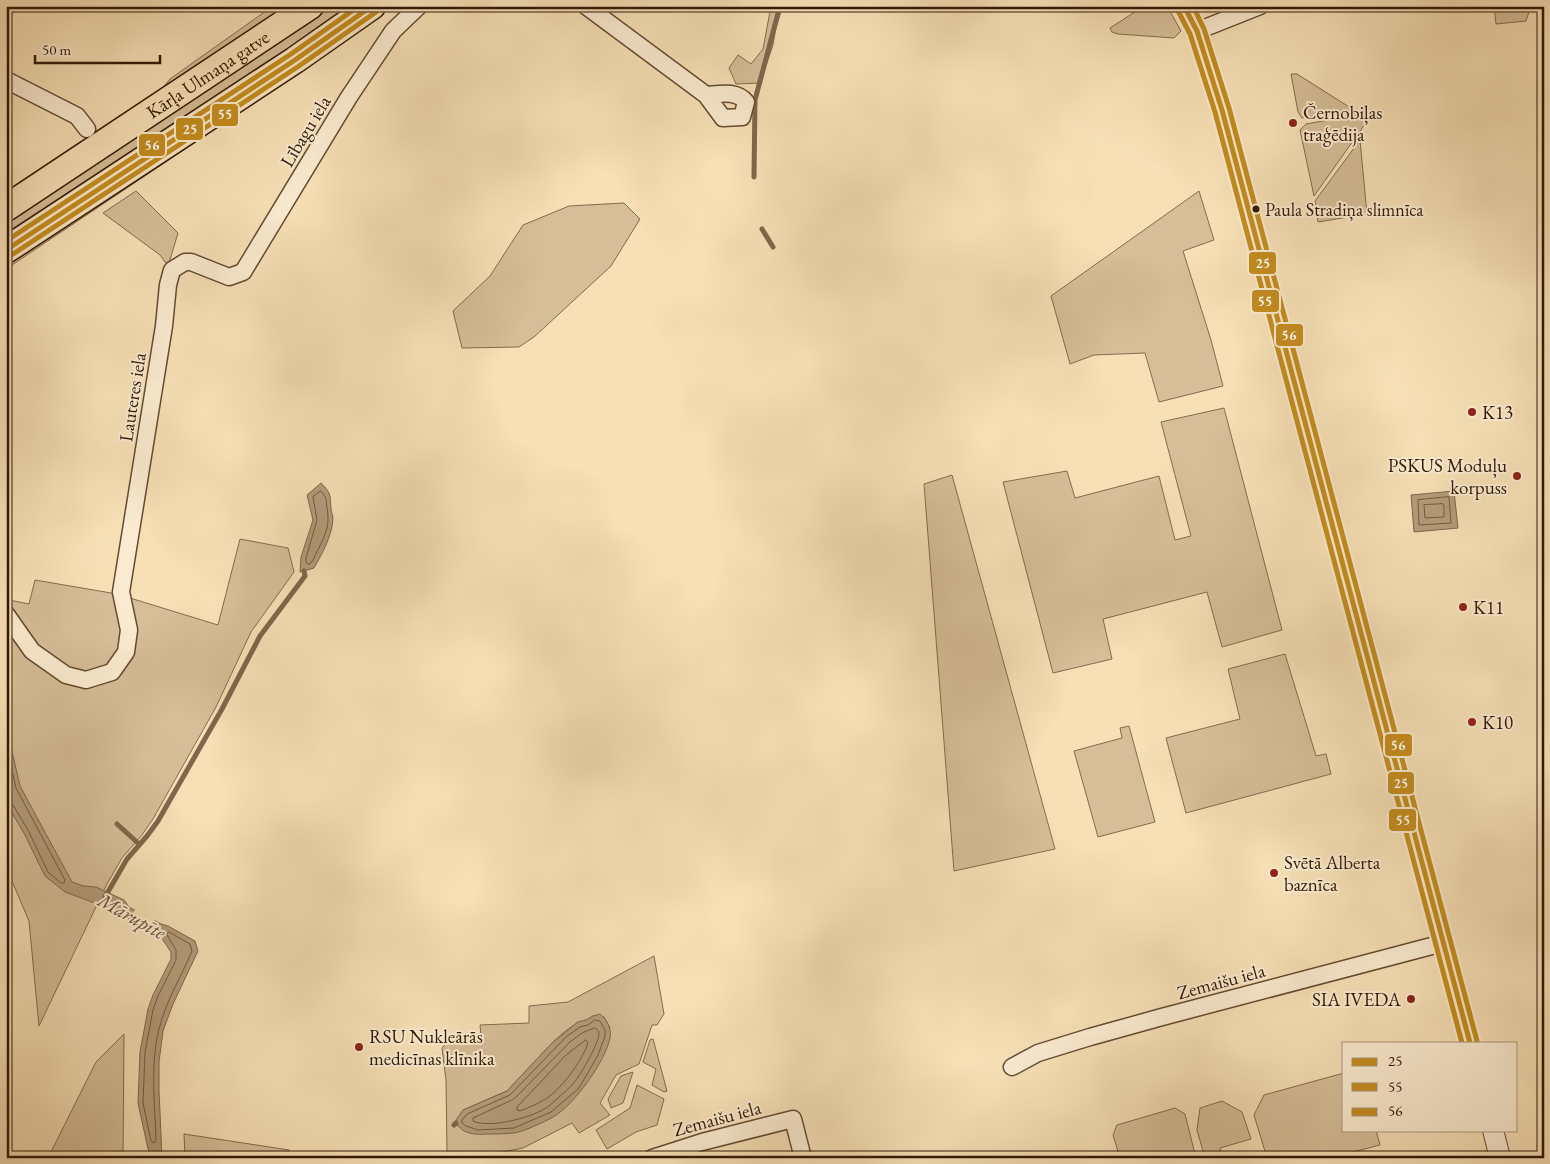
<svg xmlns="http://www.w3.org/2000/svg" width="1550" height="1164" font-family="'EB Garamond',serif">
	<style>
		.green { fill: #d6be98; stroke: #846b4e; fill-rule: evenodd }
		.water { fill: #b49c7a; stroke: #80674b }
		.pier { fill: #f7e0b6 }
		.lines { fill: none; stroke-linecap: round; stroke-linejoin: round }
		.shore { stroke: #745a40; stroke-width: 1 }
		.stream { stroke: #80674b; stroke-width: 5 }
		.minor-casing { stroke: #644a31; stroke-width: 19 }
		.tertiary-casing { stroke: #644a31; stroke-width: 22 }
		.trunk-casing { stroke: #331805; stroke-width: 29 }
		.minor { stroke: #faebd0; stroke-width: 16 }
		.tertiary { stroke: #faebd0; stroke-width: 20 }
		.trunk { stroke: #f7e0b6; stroke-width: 26 }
		.bus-1-casing { stroke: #faebd0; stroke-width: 9 }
		.bus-2-casing { stroke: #faebd0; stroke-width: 9 }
		.bus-3-casing { stroke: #faebd0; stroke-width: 9 }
		.bus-1 { stroke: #c48d1e; stroke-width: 5 }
		.bus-2 { stroke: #c48d1e; stroke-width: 5 }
		.bus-3 { stroke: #c48d1e; stroke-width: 5 }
		.poi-dot { fill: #8f2418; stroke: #faebd0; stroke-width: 2 }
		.bus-dot { fill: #331805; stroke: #faebd0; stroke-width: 2 }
		.labels { text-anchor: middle; stroke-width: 4; stroke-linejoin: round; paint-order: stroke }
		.bus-label { font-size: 18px; fill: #331805; stroke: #faebd0; text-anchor: start }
		.street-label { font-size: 19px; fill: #331805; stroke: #faebd0 }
		.poi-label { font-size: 19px; fill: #331805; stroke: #faebd0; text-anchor: start }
		.water-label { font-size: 20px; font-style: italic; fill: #674d34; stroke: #faebd0 }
		.line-badge { stroke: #faebd0; stroke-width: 2 }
		.badge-label { font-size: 14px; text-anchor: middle; font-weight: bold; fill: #fff }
	</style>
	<rect width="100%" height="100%" fill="#f7e0b6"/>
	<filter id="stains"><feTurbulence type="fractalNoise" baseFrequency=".004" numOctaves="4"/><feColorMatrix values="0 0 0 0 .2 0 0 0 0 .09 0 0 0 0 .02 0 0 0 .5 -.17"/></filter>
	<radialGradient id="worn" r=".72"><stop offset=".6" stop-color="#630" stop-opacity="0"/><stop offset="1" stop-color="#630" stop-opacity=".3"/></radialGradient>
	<g class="green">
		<polygon points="273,6 287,6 161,90 170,79"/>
		<polygon points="332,6 354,6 6,237 6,221 306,25"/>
		<polygon points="771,6 787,6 781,11 776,27 773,45 760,83 736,84 729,68 738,55 751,64 763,49"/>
		<polygon points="1144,6 1167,6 1181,31 1174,38 1118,34 1112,32 1110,28"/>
		<polygon points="1494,6 1531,6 1526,21 1496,24"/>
		<polygon points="306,68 6,269 6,263"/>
		<polygon points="1291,74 1297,74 1354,110 1302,118 1298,112"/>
		<polygon points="1368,113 1370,117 1314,196 1300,130 1306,124"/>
		<polygon points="1360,140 1367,214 1318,222 1315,201"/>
		<polygon points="136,191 178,233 169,263 165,262 160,255 103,213"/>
		<polygon points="1199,191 1214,240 1183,251 1211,340 1223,386 1159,402 1145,353 1094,355 1070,364 1051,296"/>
		<polygon points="624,203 640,219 611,266 534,337 519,347 462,348 453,311 490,276 523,225 569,206"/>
		<polygon points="1224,408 1282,630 1222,647 1207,592 1103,619 1112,659 1053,673 1003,482 1067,471 1075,498 1159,476 1175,540 1191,536 1161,422"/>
		<polygon points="952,475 1055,849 954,871 924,484"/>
		<polygon points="240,539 288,548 294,572 251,632 216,707 153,819 142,835 122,858 107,884 39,1026 29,921 6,867 6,593 9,600 29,604 35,580 117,594 218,625"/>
		<polygon points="1285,654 1316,756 1326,754 1331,774 1186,813 1166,738 1240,719 1228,669"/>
		<polygon points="1129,726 1155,822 1098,837 1074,751 1122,738 1120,728"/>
		<path d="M654,956l10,58 -7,11h-5l-13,39 -23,11 -16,28 10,12 -31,18 -7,-10 -49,25 -52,10h-16l-8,-7 -1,-71 -4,-32 9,-10 30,-2 -1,-11 49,-2v-17l39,-4zM593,1016l11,1 6,11 -153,98 6,-16 44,-19 45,-48 11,-10 15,-11 8,-2z"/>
		<polygon points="124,1034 123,1158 48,1158 96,1062"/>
		<polygon points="653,1039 667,1091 664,1092 652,1085 656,1069 643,1062 650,1040"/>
		<polygon points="633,1072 623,1103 611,1108 608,1099 621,1076"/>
		<polygon points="1344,1073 1344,1130 1376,1130 1380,1145 1338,1156 1336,1158 1267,1158 1254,1115 1264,1095"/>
		<polygon points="637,1085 664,1099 657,1125 636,1132 607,1149 596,1130 630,1108"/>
		<polygon points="1222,1101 1242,1112 1251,1139 1220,1148 1222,1158 1205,1158 1197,1130 1200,1108"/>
		<polygon points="1175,1108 1185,1114 1196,1158 1120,1158 1113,1135 1117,1125"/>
		<polygon points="184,1134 289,1150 288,1158 185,1158"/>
	</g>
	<g class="water">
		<path d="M321,483c10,10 9,11 10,25 0,4 2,7 2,11 -1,17 -11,35 -19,49l-14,4 1,-15 12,-37 -6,-25z"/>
		<polygon points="1454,491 1458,528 1414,532 1411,495"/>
		<polygon points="6,725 20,786 72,882 84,886 96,887 124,900 129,907 161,924 168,926 195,941 198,951 173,1004 163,1031 159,1062 159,1091 162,1158 150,1158 138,1103 140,1052 148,1009 153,995 171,959 171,952 161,937 111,909 65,892 45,876 24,833 6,803"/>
		<path d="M600,1014c7,5 12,16 10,24 -5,24 -36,67 -57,79 -8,5 -31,15 -39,16 -9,1 -18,1 -27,1 -12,1 -28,0 -31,-14l7,-10 44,-19 45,-48 26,-21 8,-2 7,-4z"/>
	</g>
	<polygon class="pier" points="136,908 155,919 148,932 128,922"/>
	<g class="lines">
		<g class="shore">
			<path d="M321,491l5,7c0,7 2,13 2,20 1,14 -10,30 -15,42l-3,4h-2l-2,-2v-4l11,-38 -4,-23z"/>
			<polygon points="1449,497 1451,523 1419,525 1418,500"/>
			<polygon points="1443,504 1444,506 1444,517 1425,518 1424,505"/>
			<polyline points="6,744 16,788 65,880 64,883 61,883 48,872 28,830 13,805 10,802 6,802"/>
			<path d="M169,932l21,12 2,7c-11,26 -26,50 -33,78 -9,36 -4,75 -3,111l-2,3 -3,-2 -8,-38 2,-51 8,-42 5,-14 18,-36v-10l-9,-15z"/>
			<polygon points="595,1020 600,1021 605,1030 605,1036 598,1055 579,1088 551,1112 514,1128 478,1130 466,1126 462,1123 462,1120 467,1114 510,1095 566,1037 580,1027 588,1025"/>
			<path d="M595,1028c2,2 4,2 4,6 0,9 -20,44 -27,51 -7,7 -15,14 -23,21 -14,11 -59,23 -76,15v-3l41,-19 56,-57 12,-9z"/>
			<path d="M586,1040l2,3c-6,18 -28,49 -46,58 -7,4 -15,7 -22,10l-3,-1v-3l48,-51z"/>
		</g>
		<g class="stream">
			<polyline points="754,177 755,100 780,6"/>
			<polyline points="762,229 773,247"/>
			<polyline points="117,824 139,844"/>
			<polyline points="105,897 127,859 147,836 158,821 222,709 260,636 305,576 304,571"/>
			<polyline points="454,1125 456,1123"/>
		</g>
		<defs>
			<g id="minor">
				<path d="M586,6l120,89 17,23 19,-1 4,-15c-10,-12 -26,-8 -40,-7"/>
				<polyline points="1197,31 1260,6"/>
				<polyline points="6,80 77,116 87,129"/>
				<polyline points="6,614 32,651 66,675 86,680 112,672 126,652 129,630 121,592 164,326 168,285 172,270 185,262 191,262 229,277 243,272 349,97 393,31 419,6"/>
				<polyline points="1012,1067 1038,1053 1090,1037 1162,1017 1443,943"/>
				<polyline points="652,1158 702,1142 793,1119 803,1158"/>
			</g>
			<g id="tertiary">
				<polyline points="1184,6 1197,31 1222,110 1470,1043"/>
				<polyline points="1493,1130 1500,1158"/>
			</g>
			<g id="trunk">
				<path id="s1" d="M6,208l304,-202"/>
				<polyline points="6,250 295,60 372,6"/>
			</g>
		</defs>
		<use href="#minor" class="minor-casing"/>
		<use href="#tertiary" class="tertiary-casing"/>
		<use href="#trunk" class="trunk-casing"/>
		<use href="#minor" class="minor"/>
		<use href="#tertiary" class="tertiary"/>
		<use href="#trunk" class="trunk"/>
		<defs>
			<g id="bus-1">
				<polyline points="1184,6 1197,31 1222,110 1470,1043"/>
				<polyline points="6,250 295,60 372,6"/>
			</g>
			<g id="bus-2">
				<polyline points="1177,9 1190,34 1215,112 1462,1043"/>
				<polyline points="10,256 299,66 376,12"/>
			</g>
			<g id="bus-3">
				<polyline points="1193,6 1204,29 1229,108 1477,1041"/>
				<polyline points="6,241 291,54 359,6"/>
			</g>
		</defs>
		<use href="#bus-1" class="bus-1-casing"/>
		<use href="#bus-2" class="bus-2-casing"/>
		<use href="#bus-3" class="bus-3-casing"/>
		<use href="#bus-1" class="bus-1"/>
		<use href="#bus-2" class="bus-2"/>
		<use href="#bus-3" class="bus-3"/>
	</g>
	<g class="poi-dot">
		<circle cx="1293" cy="123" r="5"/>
		<circle cx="1472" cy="412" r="5"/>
		<circle cx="1517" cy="476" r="5"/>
		<circle cx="1463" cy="607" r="5"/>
		<circle cx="1472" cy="722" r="5"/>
		<circle cx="1274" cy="873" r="5"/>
		<circle cx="1411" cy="999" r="5"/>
		<circle cx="359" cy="1047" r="5"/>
	</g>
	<circle class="bus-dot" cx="1256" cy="209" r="4.5"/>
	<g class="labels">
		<g class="bus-label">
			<text x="1265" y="216">Paula Stradiņa slimnīca</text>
		</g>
		<g class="street-label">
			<text dy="7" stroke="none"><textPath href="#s1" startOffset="242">Kārļa Ulmaņa gatve</textPath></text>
			<text transform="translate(305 131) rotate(-59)" y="7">Lībagu iela</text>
			<text transform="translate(132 397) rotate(-81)" y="7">Lauteres iela</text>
			<text transform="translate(1221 981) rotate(-15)" y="7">Zemaišu iela</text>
			<text transform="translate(717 1118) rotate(-15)" y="7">Zemaišu iela</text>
		</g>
		<g class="poi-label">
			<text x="1303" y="119">Černobiļas<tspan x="1303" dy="22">traģēdija</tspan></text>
			<text x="1482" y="419">K13</text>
			<text x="1507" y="472" text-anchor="end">PSKUS Moduļu<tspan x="1507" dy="22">korpuss</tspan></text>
			<text x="1473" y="614">K11</text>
			<text x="1482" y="729">K10</text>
			<text x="1284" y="869">Svētā Alberta<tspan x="1284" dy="22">baznīca</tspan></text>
			<text x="1401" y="1006" text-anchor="end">SIA IVEDA</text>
			<text x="369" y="1043">RSU Nukleārās<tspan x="369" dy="22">medicīnas klīnika</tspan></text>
		</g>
		<g class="water-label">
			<text transform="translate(132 916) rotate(29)" y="7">Mārupīte</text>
		</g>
	</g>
	<g class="line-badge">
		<rect x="211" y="103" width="28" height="24" rx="5" fill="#c48d1e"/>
		<rect x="175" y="117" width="29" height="24" rx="5" fill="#c48d1e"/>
		<rect x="138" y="133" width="28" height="24" rx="5" fill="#c48d1e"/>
		<rect x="1248" y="251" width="29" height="24" rx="5" fill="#c48d1e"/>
		<rect x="1251" y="289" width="29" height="24" rx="5" fill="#c48d1e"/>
		<rect x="1275" y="323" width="29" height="24" rx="5" fill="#c48d1e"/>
		<rect x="1384" y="733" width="29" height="24" rx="5" fill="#c48d1e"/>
		<rect x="1387" y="771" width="28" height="24" rx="5" fill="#c48d1e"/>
		<rect x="1388" y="808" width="29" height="24" rx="5" fill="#c48d1e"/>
	</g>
	<g class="badge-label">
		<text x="225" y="119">55</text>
		<text x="190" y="134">25</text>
		<text x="152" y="150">56</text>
		<text x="1263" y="268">25</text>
		<text x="1265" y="306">55</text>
		<text x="1289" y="340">56</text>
		<text x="1398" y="750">56</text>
		<text x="1401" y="788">25</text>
		<text x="1403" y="825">55</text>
	</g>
	<rect width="1550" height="1164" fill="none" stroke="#f7e0b6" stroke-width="25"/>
	<rect x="8" y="8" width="1535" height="1149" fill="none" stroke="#331805" stroke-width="2.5"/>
	<rect x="12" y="12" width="1525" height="1139" fill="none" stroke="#331805"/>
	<rect x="1342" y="1042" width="175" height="90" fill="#faebd0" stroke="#aa977f"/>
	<rect x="1352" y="1058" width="25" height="8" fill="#c48d1e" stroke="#aa977f"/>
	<text x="1388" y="1066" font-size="15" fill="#331805">25</text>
	<rect x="1352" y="1083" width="25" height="8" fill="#c48d1e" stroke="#aa977f"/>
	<text x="1388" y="1092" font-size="15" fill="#331805">55</text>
	<rect x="1352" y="1108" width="25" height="8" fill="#c48d1e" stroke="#aa977f"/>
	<text x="1388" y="1116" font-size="15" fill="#331805">56</text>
	<path d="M35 55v8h125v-8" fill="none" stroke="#331805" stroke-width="2.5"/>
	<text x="42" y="55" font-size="15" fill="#331805" stroke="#faebd0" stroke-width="4" paint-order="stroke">50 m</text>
	<rect width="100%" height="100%" filter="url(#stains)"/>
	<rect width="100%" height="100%" fill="url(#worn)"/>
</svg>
